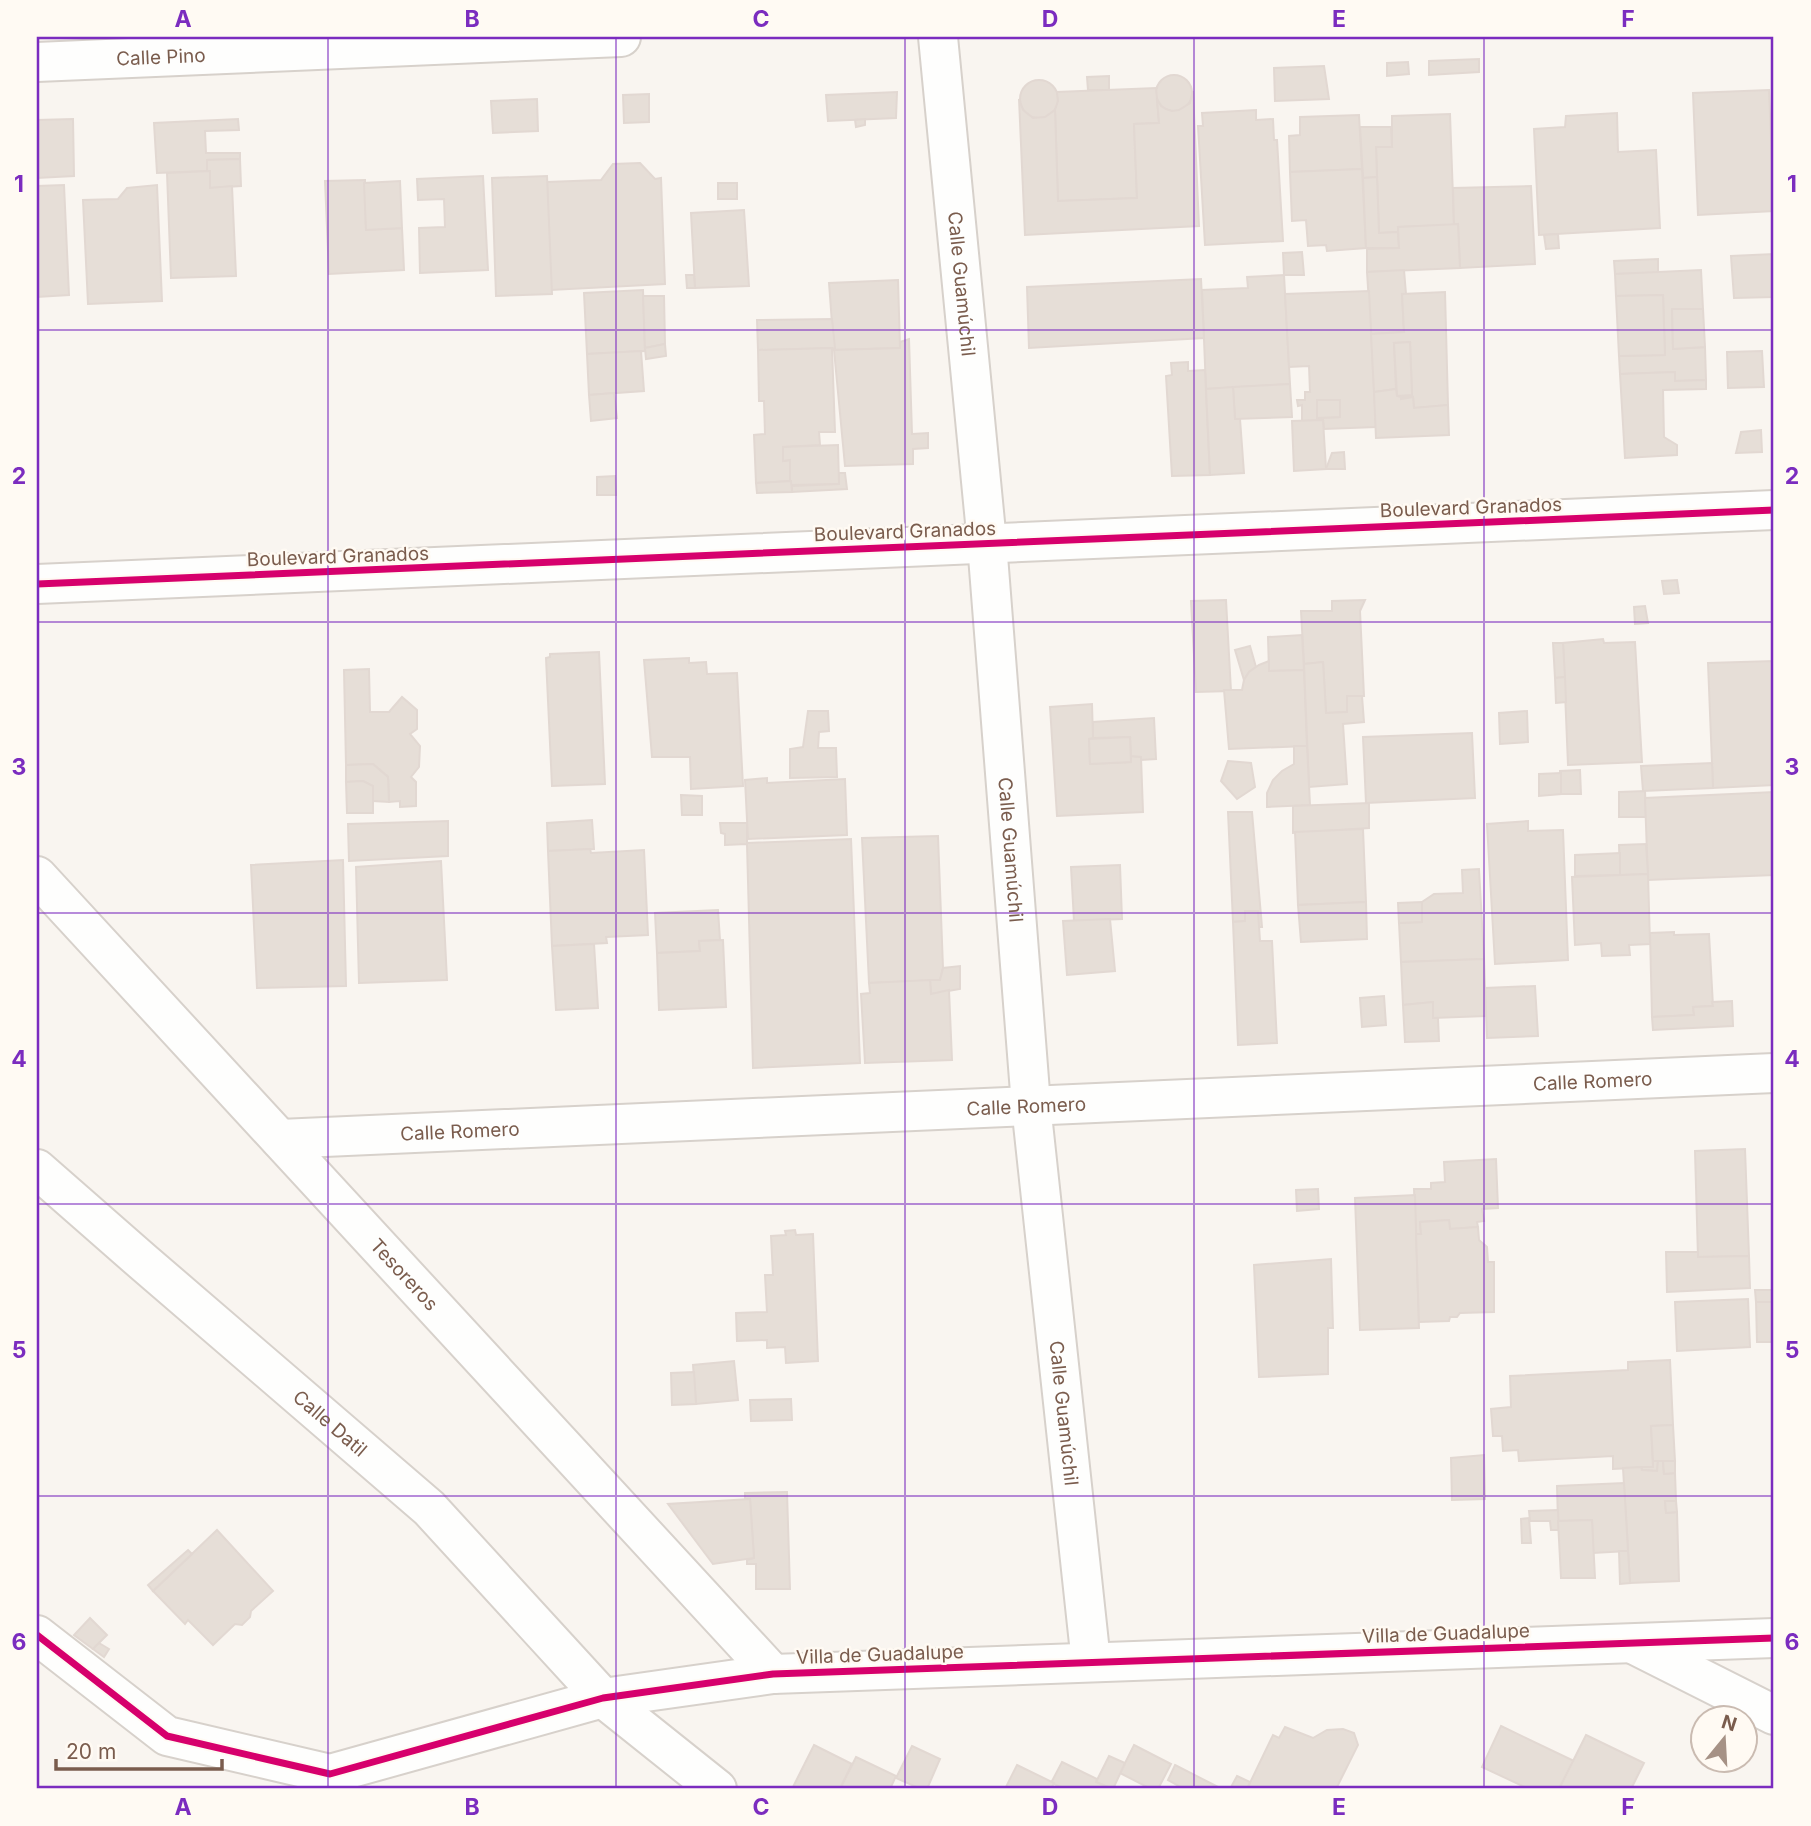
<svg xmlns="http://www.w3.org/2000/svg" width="1811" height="1826" font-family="Inter,sans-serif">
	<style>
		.building { fill: #e6ded7; stroke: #e2d8d2; stroke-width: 2; fill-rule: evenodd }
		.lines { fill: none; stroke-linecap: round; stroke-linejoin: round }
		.minor-casing { stroke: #d7d1cb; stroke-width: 42 }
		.minor { stroke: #fefefd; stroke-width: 38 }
		.cycleway-casing { stroke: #fffaf3; stroke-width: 11 }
		.cycleway { stroke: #d6006c; stroke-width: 7 }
		.grid { fill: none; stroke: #7b2cbf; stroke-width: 2; stroke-opacity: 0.55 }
		.labels { text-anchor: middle; stroke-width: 5; stroke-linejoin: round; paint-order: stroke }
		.street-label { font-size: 19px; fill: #7a5c4d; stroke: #fffaf3 }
		.neatline { fill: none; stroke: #7b2cbf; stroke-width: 2.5 }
		.grid-label { font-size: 23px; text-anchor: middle; font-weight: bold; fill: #7b2cbf }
	</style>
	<rect width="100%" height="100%" fill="#f9f5f0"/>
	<g class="building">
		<polygon points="1479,59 1479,72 1429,75 1429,61"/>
		<polygon points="1408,62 1409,74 1387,76 1387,63"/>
		<polygon points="1324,66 1329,99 1275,101 1274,68"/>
		<circle cx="1174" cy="93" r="18"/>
		<polygon points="1109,76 1109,90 1088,90 1087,77"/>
		<circle cx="1039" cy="99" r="19"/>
		<polygon points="1156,88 1159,123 1134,124 1137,198 1058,201 1055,110 1058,101 1057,92"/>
		<polygon points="1769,90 1774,211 1698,215 1693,93"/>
		<polygon points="1193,91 1199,226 1025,235 1019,99 1023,110 1033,118 1045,117 1055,110 1058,201 1137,198 1134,124 1159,123 1157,99 1161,106 1166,109 1172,111 1179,110 1190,103"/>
		<polygon points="897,92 896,118 828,121 826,95"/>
		<polygon points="649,94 649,122 624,123 623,95"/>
		<polygon points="537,99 538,131 493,133 491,101"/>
		<polygon points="1256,110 1256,120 1273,119 1274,140 1277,140 1283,241 1205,245 1198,126 1203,126 1202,113"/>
		<polygon points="1617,113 1618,152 1656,150 1660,228 1539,235 1534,129 1565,127 1566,116"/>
		<polygon points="1450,114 1454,225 1398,227 1398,232 1379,233 1376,147 1392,147 1392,116"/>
		<polygon points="1359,115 1362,169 1290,172 1289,136 1300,135 1300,117"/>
		<polygon points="73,119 74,176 37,178 37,120"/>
		<polygon points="238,119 239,130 205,131 206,153 240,153 240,159 207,160 207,171 157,173 154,123"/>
		<polygon points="865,119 865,125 856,127 855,120"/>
		<polygon points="1360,127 1391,127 1392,147 1376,147 1377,177 1363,178"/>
		<polygon points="240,159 241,186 210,188 210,171 207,171 207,160"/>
		<polygon points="640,163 655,179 661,178 665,284 551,290 547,182 601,180 613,164"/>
		<polygon points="1362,169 1366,248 1327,251 1326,245 1308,246 1306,220 1292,221 1290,172"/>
		<polygon points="210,171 210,188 232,186 236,276 171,278 167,173"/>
		<polygon points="483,176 488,270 420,273 419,228 445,227 444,199 418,200 417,179"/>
		<polygon points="547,176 552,294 496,296 492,178"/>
		<polygon points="1377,177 1379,233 1398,232 1399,248 1366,248 1363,178"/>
		<polygon points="365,180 366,230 402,228 404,270 329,274 325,181"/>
		<polygon points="400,181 402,228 366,230 364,183"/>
		<rect x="718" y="183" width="19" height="16"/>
		<polygon points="64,185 69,295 37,297 37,186"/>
		<polygon points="157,185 162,301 88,304 83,200 118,199 127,188"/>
		<polygon points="1531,186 1535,264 1460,268 1458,224 1454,225 1453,188"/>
		<polygon points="744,210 749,286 695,288 691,213"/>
		<polygon points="1458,224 1460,268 1367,272 1367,249 1399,248 1398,227"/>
		<polygon points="1558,234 1559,248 1546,249 1544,235"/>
		<polygon points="1302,252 1304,275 1284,275 1283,253"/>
		<polygon points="1774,254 1774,297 1734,298 1731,256"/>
		<polygon points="1658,259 1658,273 1615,274 1614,261"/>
		<polygon points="1404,270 1406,294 1402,294 1404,332 1371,334 1367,272"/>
		<polygon points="1701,270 1703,309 1672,309 1673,349 1705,347 1706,380 1675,381 1675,372 1620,374 1619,356 1665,355 1663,295 1616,296 1615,274"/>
		<polygon points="686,275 694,275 695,288 687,288"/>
		<polygon points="1284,275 1290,384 1206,389 1202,290 1248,288 1247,277"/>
		<polygon points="1201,279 1204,338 1029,348 1027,287"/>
		<polygon points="898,280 900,348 834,350 829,283"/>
		<polygon points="643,290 645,351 587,354 584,293"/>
		<path d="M1369,291l7,136 -52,2 -1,-9 -21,1v-16l-4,1 -1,-6h8v-8h5l-1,-26 -20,1 -4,-73zM1317,400h23v17l-23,1z"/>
		<polygon points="1445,292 1448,405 1414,408 1413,397 1401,399 1401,397 1412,395 1410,342 1394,343 1396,389 1374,392 1371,334 1404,332 1402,294"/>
		<polygon points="1663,295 1665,355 1619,356 1616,296"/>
		<polygon points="643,296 664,296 665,344 645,348"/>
		<polygon points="1672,309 1703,309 1705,347 1673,349"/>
		<polygon points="832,319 835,348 758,350 757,320"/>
		<polygon points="909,339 912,434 928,433 928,448 913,449 913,464 845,466 834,350 900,348 900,342"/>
		<polygon points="1410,342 1412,395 1397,396 1394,343"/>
		<polygon points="665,344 666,356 646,359 645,348"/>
		<polygon points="832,348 835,432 819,432 820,445 783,447 783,461 790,460 791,481 756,483 754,435 765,434 764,401 759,401 758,350"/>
		<polygon points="641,351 644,391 589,395 587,354"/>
		<polygon points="1762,351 1764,387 1728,388 1727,352"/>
		<polygon points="1188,362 1188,371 1205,370 1210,475 1172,476 1166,376 1172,375 1171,363"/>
		<polygon points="1675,372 1675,381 1706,380 1706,389 1663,390 1664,437 1677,445 1677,455 1625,458 1620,374"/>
		<polygon points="1290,384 1292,417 1235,419 1233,387"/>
		<polygon points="1233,387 1235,419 1240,419 1244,473 1210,475 1206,389"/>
		<polygon points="1396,389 1397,396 1401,397 1401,399 1413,397 1414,408 1448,405 1449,435 1376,438 1374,392"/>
		<polygon points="614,393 617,418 591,421 589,395"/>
		<polygon points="1317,400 1340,400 1340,417 1317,418"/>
		<polygon points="1323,420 1326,469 1294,471 1292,421"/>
		<polygon points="1761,430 1762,452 1736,453 1741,432"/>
		<polygon points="838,445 839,484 790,485 790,460 783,461 783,447"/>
		<polygon points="1344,452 1345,469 1326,469 1332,453"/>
		<polygon points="839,473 845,473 847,489 792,492 792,486 839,484"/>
		<polygon points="615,476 616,495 597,495 597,477"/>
		<polygon points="791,481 792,492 757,493 756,483"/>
		<polygon points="1677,580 1679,593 1664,594 1662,581"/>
		<polygon points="1226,600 1231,691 1196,692 1191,601"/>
		<polygon points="1365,600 1360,611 1364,696 1347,696 1347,712 1326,713 1323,662 1304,664 1301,611 1332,611 1332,601"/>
		<polygon points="1645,606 1648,623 1635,624 1634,607"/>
		<polygon points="1302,635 1304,670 1269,671 1268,637"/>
		<polygon points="1603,639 1604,643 1635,642 1642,762 1568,765 1563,643"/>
		<polygon points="1553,643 1563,643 1565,677 1555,678"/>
		<polygon points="1250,646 1256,667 1249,672 1244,680 1235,650"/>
		<polygon points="599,652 605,784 552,786 546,658 550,657 550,654"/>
		<polygon points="689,658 689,663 706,662 707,674 737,673 743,786 691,789 690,757 652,757 644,660"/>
		<polygon points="1269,661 1269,671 1304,670 1307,746 1229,749 1224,690 1242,690 1244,680 1249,672 1259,665"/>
		<polygon points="1774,661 1774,785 1713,788 1708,663"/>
		<polygon points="1323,662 1326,713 1347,712 1347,696 1362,696 1364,722 1343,724 1347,784 1309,787 1304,664"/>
		<polygon points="369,669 370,712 389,712 402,697 417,710 417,729 410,734 420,746 419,767 411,777 416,782 416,806 400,807 400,801 389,802 388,777 373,764 346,765 344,670"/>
		<polygon points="1565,677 1566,702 1556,703 1555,678"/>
		<polygon points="1092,704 1093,738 1089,739 1090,764 1131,762 1131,756 1141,757 1143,812 1057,816 1050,707"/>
		<polygon points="808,711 828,711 829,731 819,732 818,748 836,748 837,777 790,778 790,749 803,747"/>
		<polygon points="1527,711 1528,742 1500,744 1499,713"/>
		<polygon points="1154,718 1156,759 1141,760 1141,757 1131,756 1130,737 1093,738 1093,722"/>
		<polygon points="1472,733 1475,798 1366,803 1363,737"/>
		<polygon points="1130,737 1131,762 1090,764 1089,739"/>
		<polygon points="1294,746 1307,746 1310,805 1267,807 1267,793 1273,780 1282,771 1294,764"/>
		<polygon points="1228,761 1251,763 1255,787 1237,799 1221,781"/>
		<polygon points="1712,763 1713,788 1643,791 1641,766"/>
		<polygon points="373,764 388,777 389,802 373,801 373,786 363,781 346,782 346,765"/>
		<polygon points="1580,770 1581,794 1561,794 1560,771"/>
		<polygon points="1561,773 1561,794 1539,796 1539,774"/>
		<polygon points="767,778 767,783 845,779 847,835 748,839 745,780"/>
		<polygon points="363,781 373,786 373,813 347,813 346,782"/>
		<polygon points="1645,791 1646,817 1619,817 1619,792"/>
		<polygon points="1774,792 1774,875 1648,880 1645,798"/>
		<polygon points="681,795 702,796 702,815 682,815"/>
		<polygon points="1369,803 1369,828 1293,833 1293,806"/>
		<polygon points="1228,812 1252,812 1262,927 1258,927 1258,911 1245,911 1245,921 1233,922"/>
		<polygon points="592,820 594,849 548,851 547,823"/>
		<polygon points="448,821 448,856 349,861 348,824"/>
		<polygon points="1528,821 1528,831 1563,830 1568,960 1495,964 1487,824"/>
		<polygon points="720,823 747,823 747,843 851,839 860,1063 753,1068 747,844 725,845 725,834 721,833"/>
		<polygon points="1363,829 1366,902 1298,905 1295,832"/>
		<polygon points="938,836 943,968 940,980 869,983 862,838"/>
		<polygon points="1646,844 1648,874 1620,875 1619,845"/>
		<polygon points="590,849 591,853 644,850 648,935 606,937 607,943 552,946 548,851"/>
		<polygon points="1620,853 1620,875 1575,876 1575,855"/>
		<polygon points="343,860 346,986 257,988 251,865"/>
		<polygon points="441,861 447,980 359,983 356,867"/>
		<polygon points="1120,865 1122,919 1074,921 1071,867"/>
		<polygon points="1479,869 1484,959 1401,962 1399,923 1422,922 1422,902 1434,894 1463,893 1462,870"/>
		<polygon points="1648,874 1650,944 1629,945 1630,955 1602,956 1601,943 1575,945 1572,877"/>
		<polygon points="1366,902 1367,939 1301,942 1298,905"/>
		<polygon points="1422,902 1422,922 1399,923 1398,903"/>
		<polygon points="718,910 720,940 699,941 700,951 657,953 655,913"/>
		<polygon points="1245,911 1258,911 1260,941 1272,941 1277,1043 1238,1045 1233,922 1245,921"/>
		<polygon points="1110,919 1115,971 1067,975 1063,921"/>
		<polygon points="1674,932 1674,935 1709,934 1713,1006 1693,1007 1694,1015 1652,1017 1650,933"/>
		<polygon points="723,940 726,1007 659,1010 657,953 700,951 699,941"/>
		<polygon points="594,944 598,1008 556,1010 552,946"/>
		<polygon points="1484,959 1486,1016 1433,1018 1433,1002 1403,1005 1401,962"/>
		<polygon points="960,966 960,989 931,994 930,980 940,980 943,968"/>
		<polygon points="930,980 931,994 949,990 952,1060 865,1063 861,994 870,993 869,983"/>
		<polygon points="1535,986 1538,1036 1487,1038 1485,988"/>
		<polygon points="1384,996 1386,1025 1362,1027 1360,998"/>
		<polygon points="1732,1001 1733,1026 1653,1030 1652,1017 1694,1015 1693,1007 1713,1006 1712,1002"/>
		<polygon points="1433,1002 1433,1018 1438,1018 1439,1041 1405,1042 1403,1005"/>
		<polygon points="1745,1149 1749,1256 1698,1257 1695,1151"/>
		<polygon points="1496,1159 1498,1208 1482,1209 1484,1221 1477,1222 1478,1227 1450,1229 1449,1220 1420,1222 1421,1234 1416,1234 1414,1189 1431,1189 1431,1183 1445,1182 1444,1162"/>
		<polygon points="1318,1189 1319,1209 1297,1211 1296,1190"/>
		<polygon points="1415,1195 1419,1328 1360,1330 1355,1198"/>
		<polygon points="1449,1220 1450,1229 1478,1227 1479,1240 1487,1247 1488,1262 1494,1262 1494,1312 1460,1313 1457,1317 1450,1317 1449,1321 1419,1322 1416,1234 1421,1234 1420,1222"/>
		<polygon points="795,1230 796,1235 813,1234 818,1361 786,1363 785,1347 767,1348 767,1340 737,1341 736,1313 767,1312 765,1275 773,1275 771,1236 786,1235 785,1231"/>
		<polygon points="1666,1252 1698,1252 1698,1257 1749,1256 1750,1288 1667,1292"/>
		<polygon points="1331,1259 1333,1328 1328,1328 1328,1374 1259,1377 1254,1265"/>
		<polygon points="1755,1290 1774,1290 1774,1329 1772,1302 1756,1302"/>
		<polygon points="1748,1299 1750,1347 1677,1351 1675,1302"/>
		<polygon points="1756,1302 1772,1302 1774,1342 1757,1342"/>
		<polygon points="1670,1360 1673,1425 1651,1426 1653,1467 1613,1469 1613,1456 1519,1461 1518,1450 1503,1451 1502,1436 1493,1436 1491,1409 1511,1407 1510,1376 1628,1370 1628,1362"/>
		<polygon points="734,1361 738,1400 696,1404 693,1365"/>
		<polygon points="694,1372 696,1404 672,1405 671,1373"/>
		<polygon points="791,1399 792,1420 751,1421 750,1400"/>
		<polygon points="1673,1425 1675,1461 1653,1461 1651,1426"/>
		<polygon points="1484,1455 1485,1499 1452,1500 1451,1458"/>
		<polygon points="1653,1461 1658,1461 1657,1471 1642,1470 1641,1467 1653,1467"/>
		<polygon points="1658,1461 1663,1461 1664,1474 1675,1473 1676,1501 1665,1501 1666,1513 1677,1512 1679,1581 1630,1583 1623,1468 1641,1467 1642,1470 1657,1471"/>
		<polygon points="1663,1461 1675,1461 1675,1473 1664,1474"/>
		<polygon points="1624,1483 1628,1551 1593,1553 1592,1520 1558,1521 1557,1486"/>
		<polygon points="787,1492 790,1589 756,1589 756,1564 747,1564 747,1560 754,1558 750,1499 745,1499 745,1493"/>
		<polygon points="750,1499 754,1558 713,1564 668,1504"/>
		<polygon points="1665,1501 1676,1501 1677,1512 1666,1513"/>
		<polygon points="1558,1510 1559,1530 1551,1530 1550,1521 1530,1521 1529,1511"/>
		<polygon points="1529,1518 1531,1543 1522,1543 1521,1519"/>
		<polygon points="1592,1520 1595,1578 1561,1578 1558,1521"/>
		<polygon points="217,1530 273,1591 251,1611 250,1617 242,1625 235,1624 213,1645 188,1620 185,1624 153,1591"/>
		<polygon points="188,1550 192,1554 153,1591 148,1585"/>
		<polygon points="1619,1551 1628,1551 1630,1583 1620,1584"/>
		<polygon points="90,1618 107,1635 93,1649 74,1635"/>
		<polygon points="99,1643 109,1649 104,1657 93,1649"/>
		<polygon points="1501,1726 1574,1761 1559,1789 1529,1789 1482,1767"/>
		<polygon points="1285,1727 1313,1738 1327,1730 1343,1729 1354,1733 1358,1745 1336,1789 1247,1789 1273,1735 1279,1738"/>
		<polygon points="1586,1735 1644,1763 1631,1789 1559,1789"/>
		<polygon points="814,1745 852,1764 840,1789 792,1789"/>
		<polygon points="1134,1745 1171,1764 1158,1789 1151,1789 1120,1773"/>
		<polygon points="912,1746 940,1759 927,1789 921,1789 896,1778"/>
		<polygon points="1109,1756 1125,1763 1113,1789 1096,1782"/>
		<polygon points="856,1757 896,1776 890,1789 840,1789"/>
		<polygon points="1062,1762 1097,1779 1096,1782 1111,1789 1066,1789 1051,1783"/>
		<polygon points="1017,1765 1054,1783 1051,1789 1005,1789"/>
		<polygon points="1175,1765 1222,1789 1177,1789 1179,1786 1168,1780"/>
		<polygon points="1237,1776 1250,1782 1247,1789 1230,1789"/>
	</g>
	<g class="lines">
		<defs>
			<g id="minor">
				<path id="s1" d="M938,37l49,506 44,562 60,557"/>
				<path id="s2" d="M37,62l584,-25"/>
				<polyline points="37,584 1774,510"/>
				<path id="s3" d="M37,876l736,798"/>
				<path id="s4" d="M280,1139l1494,-66"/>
				<path id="s5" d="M37,1169l105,92 287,247 174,190 114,91"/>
				<polyline points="37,1635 167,1736 330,1774 603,1698 773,1674 1774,1638"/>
				<polyline points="1635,1645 1774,1715"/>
			</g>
		</defs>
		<use href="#minor" class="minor-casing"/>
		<use href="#minor" class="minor"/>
		<defs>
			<g id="cycleway">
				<polyline points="37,584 1774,510"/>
				<polyline points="37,1635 167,1736 330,1774 603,1698 773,1674 1774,1638"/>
			</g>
		</defs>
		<use href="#cycleway" class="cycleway-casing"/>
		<use href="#cycleway" class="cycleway"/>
	</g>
	<path class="grid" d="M328,37v1752M616,37v1752M905,37v1752M1194,37v1752M1484,37v1752M37,330h1737M37,622h1737M37,913h1737M37,1204h1737M37,1496h1737"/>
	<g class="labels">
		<g class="street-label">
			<text dy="7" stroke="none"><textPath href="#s2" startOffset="124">Calle Pino</textPath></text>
			<text dy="7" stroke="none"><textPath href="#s1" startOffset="248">Calle Guamúchil</textPath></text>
			<text transform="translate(1471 507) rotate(-2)" y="7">Boulevard Granados</text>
			<text transform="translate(905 531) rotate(-2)" y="7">Boulevard Granados</text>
			<text transform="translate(338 556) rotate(-2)" y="7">Boulevard Granados</text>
			<text dy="7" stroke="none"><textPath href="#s1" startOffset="816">Calle Guamúchil</textPath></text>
			<text dy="7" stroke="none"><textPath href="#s4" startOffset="1314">Calle Romero</textPath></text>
			<text dy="7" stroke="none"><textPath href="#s4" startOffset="747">Calle Romero</textPath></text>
			<text dy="7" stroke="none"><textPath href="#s4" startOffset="180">Calle Romero</textPath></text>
			<text dy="7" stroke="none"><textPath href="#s3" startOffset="542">Tesoreros</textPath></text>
			<text dy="7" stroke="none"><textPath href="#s1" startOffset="1382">Calle Guamúchil</textPath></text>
			<text dy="7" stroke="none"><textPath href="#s5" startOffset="388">Calle Datil</textPath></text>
			<text transform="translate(1446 1633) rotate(-2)" y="7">Villa de Guadalupe</text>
			<text transform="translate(880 1654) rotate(-2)" y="7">Villa de Guadalupe</text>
		</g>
	</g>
	<rect width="1811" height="1826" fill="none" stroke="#fffaf3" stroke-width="77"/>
	<g transform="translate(1724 1739) rotate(18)"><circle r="33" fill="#fffaf3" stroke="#cabbb1" stroke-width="2"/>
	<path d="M0-5L12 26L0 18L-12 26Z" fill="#a69286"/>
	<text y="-10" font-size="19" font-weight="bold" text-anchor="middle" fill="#7a5c4d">N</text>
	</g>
	<path d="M56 1759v10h166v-10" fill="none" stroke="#7a5c4d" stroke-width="3.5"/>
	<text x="66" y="1759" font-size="21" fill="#7a5c4d" stroke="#fffaf3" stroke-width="5" paint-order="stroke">20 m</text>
	<rect x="38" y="38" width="1734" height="1749" class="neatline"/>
	<g class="grid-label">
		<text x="183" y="27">A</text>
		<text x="472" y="27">B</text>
		<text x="761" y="27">C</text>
		<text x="1050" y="27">D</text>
		<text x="1339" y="27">E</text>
		<text x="1628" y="27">F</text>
		<text x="19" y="192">1</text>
		<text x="1792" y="192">1</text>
		<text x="19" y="484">2</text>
		<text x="1792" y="484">2</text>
		<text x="19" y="775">3</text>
		<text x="1792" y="775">3</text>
		<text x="19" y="1067">4</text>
		<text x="1792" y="1067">4</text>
		<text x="19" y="1358">5</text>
		<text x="1792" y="1358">5</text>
		<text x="19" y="1650">6</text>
		<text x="1792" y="1650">6</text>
		<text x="183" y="1815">A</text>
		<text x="472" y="1815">B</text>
		<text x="761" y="1815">C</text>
		<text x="1050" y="1815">D</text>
		<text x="1339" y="1815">E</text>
		<text x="1628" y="1815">F</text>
	</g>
</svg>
